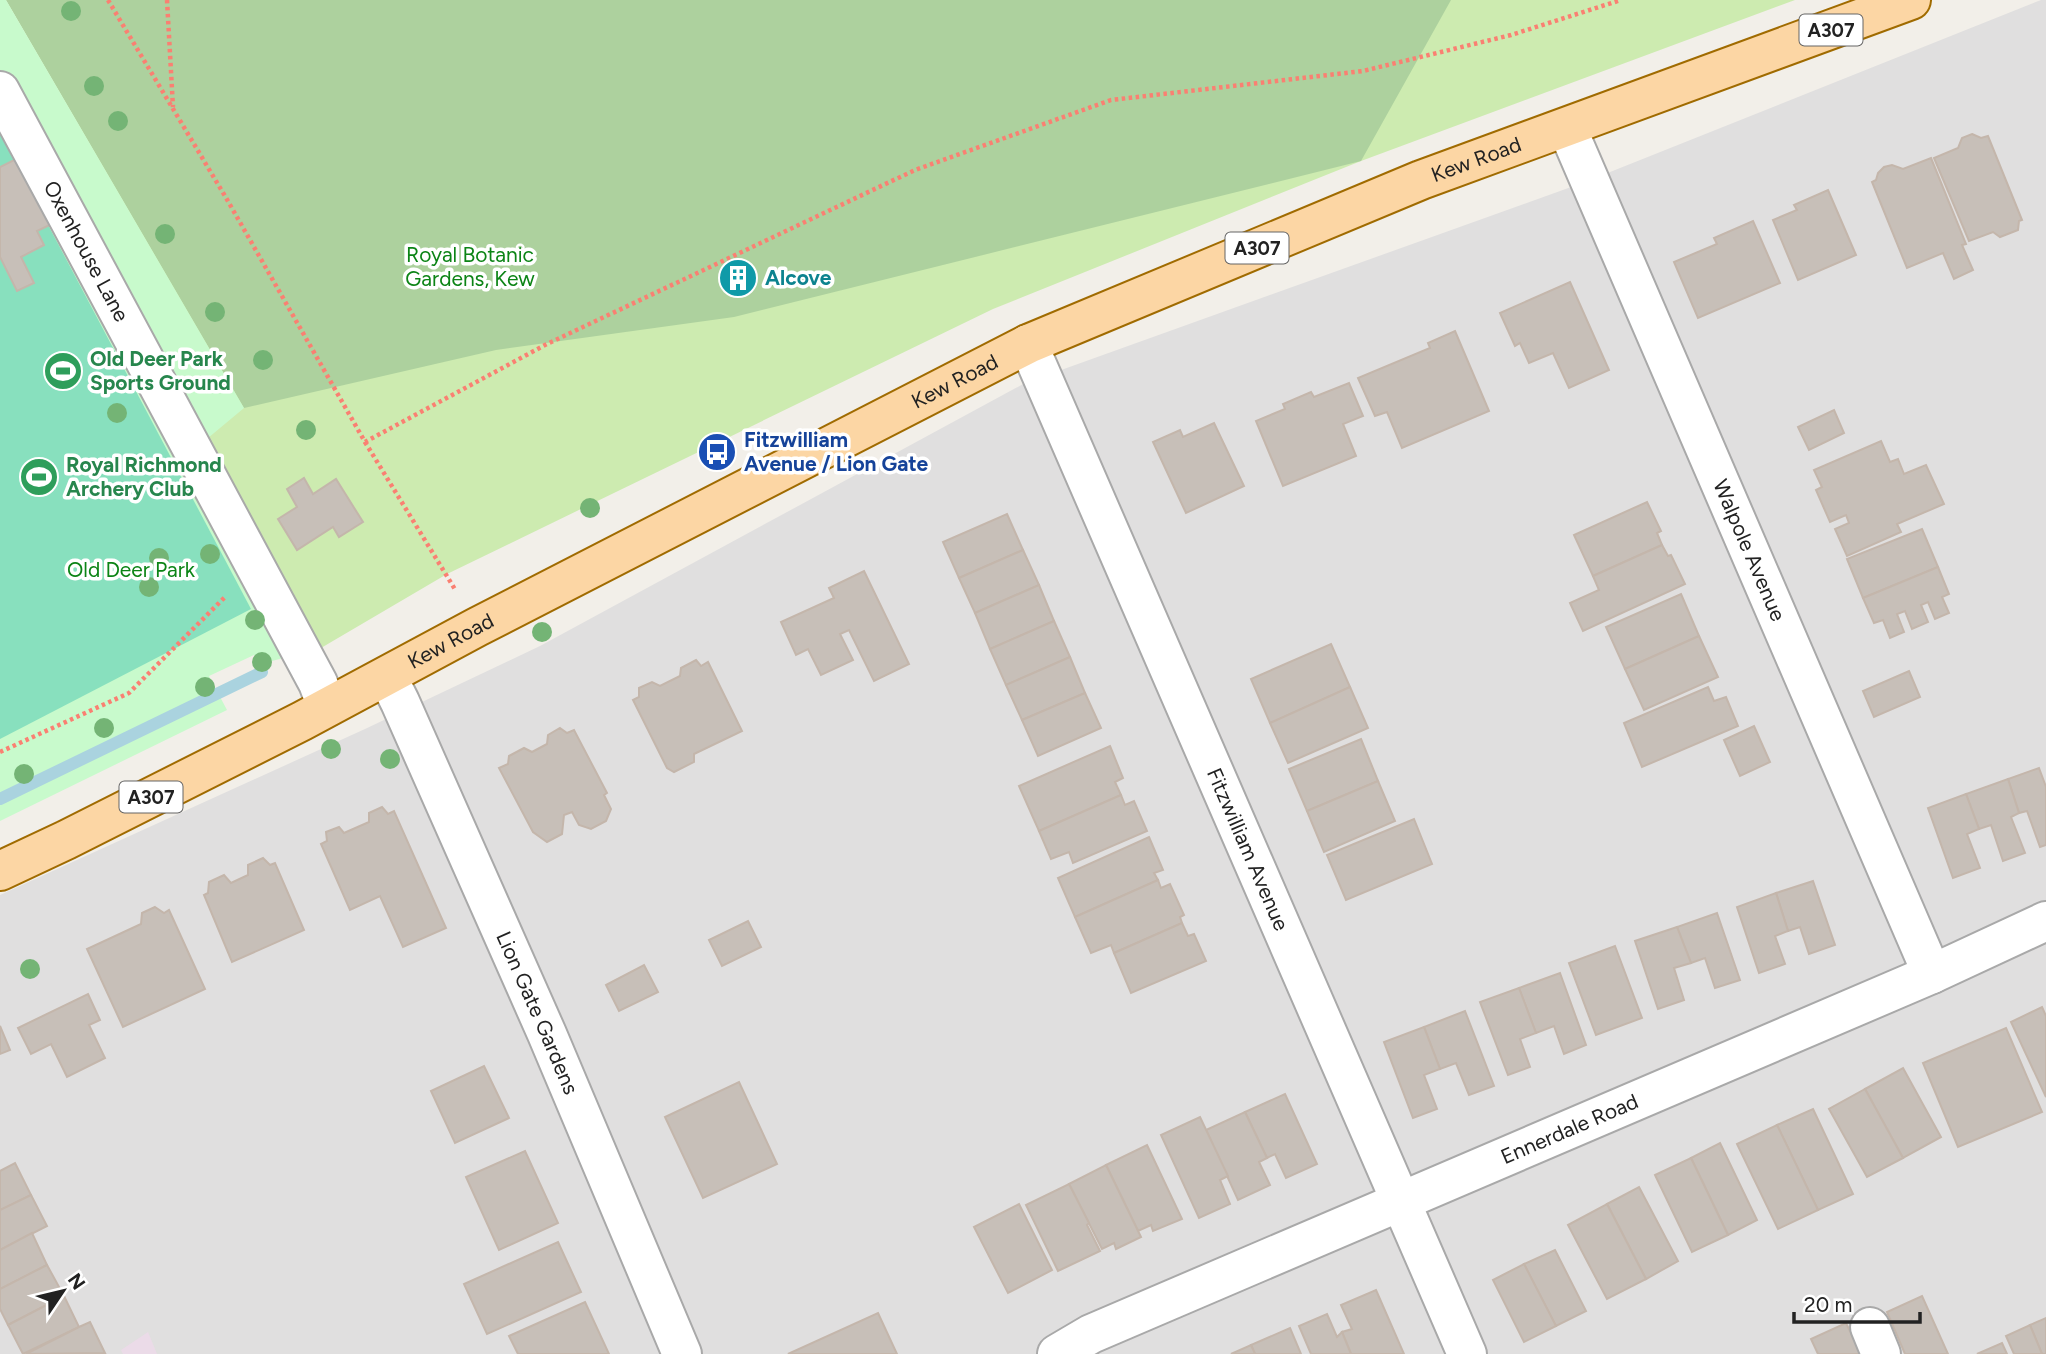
<svg xmlns="http://www.w3.org/2000/svg" width="2046" height="1354" font-family="Figtree,sans-serif">
	<style>
		.residential { fill: #e0dfdf }
		.industrial { fill: #ebdbe8 }
		.grass { fill: #cdebb0 }
		.forest { fill: #add19e }
		.park { fill: #c8facc }
		.pitch { fill: #88e0be }
		.lines { fill: none; stroke-linecap: round; stroke-linejoin: round }
		.stream { stroke: #aad3df; stroke-width: 12 }
		.building { fill: #c7bfb8; stroke: #c4b6ab; stroke-width: 2 }
		.minor-casing { stroke: #a9a9a9; stroke-width: 42 }
		.major-casing { stroke: #a06b00; stroke-width: 42 }
		.path { stroke: #fa8072; stroke-width: 4.5; stroke-dasharray: 3.5 3.5; stroke-linecap: butt }
		.minor { stroke: #fff; stroke-width: 38 }
		.major { stroke: #fcd6a4; stroke-width: 38 }
		.tree { fill: #74b475 }
		.labels { text-anchor: middle; stroke-width: 7; stroke-linejoin: round; paint-order: stroke }
		.shield { fill: #fff; stroke: #646464; stroke-width: 2 }
		.shield-label { font-size: 19px; font-weight: bold; fill: #222 }
		.street-label { font-size: 21px; fill: #222; stroke: #fff }
		.park-label { font-size: 21px; fill: #0c8416; stroke: #fff }
		.culture-label { font-size: 21px; font-weight: bold; fill: #0d838f; stroke: #fff; text-anchor: start }
		.leisure-label { font-size: 21px; font-weight: bold; fill: #27864d; stroke: #fff; text-anchor: start }
		.transit-label { font-size: 21px; font-weight: bold; fill: #164399; stroke: #fff; text-anchor: start }
	</style>
	<rect width="100%" height="100%" fill="#f2efe9"/>
	<polygon class="residential" points="2041,0 2046,0 2046,1354 0,1354 0,895 365,729 540,646 1025,383 1585,182"/>
	<polygon class="industrial" points="148,1332 157,1354 123,1354 121,1350"/>
	<polygon class="grass" points="6,0 1795,0 1361,161 993,309 447,574 321,648 207,438 243,408"/>
	<polygon class="forest" points="6,0 1451,0 1361,161 734,317 496,350 244,408"/>
	<polygon class="park" points="0,0 6,0 244,408 208,438 321,648 272,661 254,655 209,676 227,710 0,821"/>
	<polygon class="pitch" points="0,134 251,609 0,739"/>
	<g class="lines">
		<polyline class="stream" points="0,799 262,672"/>
	</g>
	<g class="building">
		<polygon points="1972,134 1981,138 1988,136 2022,220 2019,221 2018,230 2000,237 1993,232 1969,241 1934,158 1958,148 1962,138"/>
		<polygon points="22,156 56,222 37,231 44,245 21,257 34,283 17,291 0,257 0,167"/>
		<polygon points="1931,158 1966,244 1962,245 1973,270 1954,279 1943,253 1907,268 1872,182 1876,180 1878,173 1884,167 1892,165 1903,169"/>
		<polygon points="1828,190 1856,255 1798,280 1773,220 1797,210 1794,205"/>
		<polygon points="1753,221 1780,283 1698,318 1674,262 1717,244 1714,238"/>
		<polygon points="745,267 751,278 732,289 725,279"/>
		<polygon points="1570,282 1609,370 1569,388 1553,353 1529,363 1520,343 1515,346 1500,313"/>
		<polygon points="1455,331 1489,411 1402,448 1387,412 1375,416 1358,378 1430,348 1428,343"/>
		<polygon points="1349,383 1363,416 1343,424 1356,456 1283,486 1256,421 1285,409 1283,404 1311,392 1314,397"/>
		<polygon points="1834,410 1844,433 1809,450 1798,427"/>
		<polygon points="1214,423 1244,486 1186,513 1153,442 1180,430 1183,437"/>
		<polygon points="1881,441 1890,462 1898,459 1904,474 1926,465 1944,504 1897,524 1901,532 1847,556 1835,529 1849,523 1846,515 1830,522 1816,490 1822,487 1814,470"/>
		<polygon points="304,478 313,494 336,479 363,522 339,537 333,527 297,550 278,519 297,507 287,489"/>
		<polygon points="1647,502 1661,531 1657,533 1662,545 1593,576 1574,535"/>
		<polygon points="1007,514 1023,550 959,578 943,542"/>
		<polygon points="1922,529 1938,567 1863,598 1847,559"/>
		<polygon points="1662,545 1668,556 1671,555 1685,584 1583,631 1570,603 1599,590 1593,576"/>
		<polygon points="1023,550 1039,585 975,613 959,578"/>
		<polygon points="1938,567 1949,594 1942,597 1949,613 1935,619 1928,602 1921,605 1928,622 1912,629 1905,611 1897,614 1904,632 1890,638 1883,620 1874,623 1863,598"/>
		<polygon points="864,571 909,664 874,681 849,630 840,634 853,660 821,675 808,649 796,655 781,622 834,598 829,588"/>
		<polygon points="1039,585 1054,621 990,649 975,613"/>
		<polygon points="1681,594 1699,636 1625,669 1606,627"/>
		<polygon points="1054,621 1070,657 1006,685 990,649"/>
		<polygon points="1699,636 1718,677 1644,710 1625,669"/>
		<polygon points="1331,644 1350,687 1270,723 1251,679"/>
		<polygon points="1070,657 1085,693 1022,720 1006,685"/>
		<polygon points="696,660 701,666 708,662 742,731 694,754 694,762 674,772 667,768 633,700 639,697 639,688 652,682 660,686 680,676 681,668"/>
		<polygon points="1909,671 1920,697 1874,717 1863,691"/>
		<polygon points="1350,687 1368,728 1288,763 1270,723"/>
		<polygon points="1708,687 1714,701 1726,697 1738,726 1642,767 1624,723"/>
		<polygon points="1085,693 1101,728 1038,756 1022,720"/>
		<polygon points="1754,726 1770,762 1740,776 1724,740"/>
		<polygon points="560,728 567,733 574,730 607,793 604,795 611,809 606,821 591,829 579,825 572,812 564,815 562,834 547,842 533,832 499,768 508,764 509,756 524,748 532,752 547,744 548,735"/>
		<polygon points="1361,739 1378,781 1307,811 1289,769"/>
		<polygon points="1110,746 1123,778 1115,782 1121,795 1039,831 1019,786"/>
		<polygon points="2039,768 2046,787 2046,845 2040,847 2027,811 2019,813 2008,779"/>
		<polygon points="2008,779 2019,813 2011,817 2025,853 2003,861 1991,825 1979,829 1966,794"/>
		<polygon points="1378,781 1395,821 1324,852 1307,811"/>
		<polygon points="1966,794 1979,829 1967,834 1980,868 1953,878 1928,808"/>
		<polygon points="1121,795 1125,805 1134,801 1147,831 1073,863 1069,852 1051,859 1039,831"/>
		<polygon points="382,807 388,814 394,811 446,928 403,947 380,896 350,910 321,844 327,841 326,832 339,827 344,833 369,822 369,813"/>
		<polygon points="1414,819 1432,864 1346,900 1327,855"/>
		<polygon points="1149,837 1163,870 1154,873 1158,880 1075,917 1058,878"/>
		<polygon points="263,858 270,865 275,863 304,930 232,962 204,895 208,893 209,882 224,875 231,883 248,875 248,865"/>
		<polygon points="1158,880 1161,888 1170,884 1184,915 1180,917 1182,923 1114,953 1111,945 1091,953 1075,917"/>
		<polygon points="1813,881 1835,945 1809,954 1800,927 1788,931 1776,893"/>
		<polygon points="1776,893 1788,931 1775,936 1785,964 1759,973 1737,907"/>
		<polygon points="155,907 164,913 169,910 205,989 123,1027 87,949 141,924 142,913"/>
		<polygon points="1717,913 1740,980 1715,988 1705,958 1691,963 1677,927"/>
		<polygon points="748,921 761,947 722,966 709,940"/>
		<polygon points="1182,923 1188,936 1194,934 1206,961 1131,993 1114,953"/>
		<polygon points="1677,927 1691,963 1674,968 1684,1000 1658,1009 1635,941"/>
		<polygon points="1615,946 1642,1018 1596,1035 1569,963"/>
		<polygon points="644,965 658,992 619,1011 606,985"/>
		<polygon points="1560,973 1586,1045 1564,1054 1554,1026 1536,1033 1519,988"/>
		<polygon points="1519,988 1536,1033 1520,1039 1530,1067 1508,1075 1480,1002"/>
		<polygon points="88,994 100,1020 89,1025 105,1058 67,1077 51,1044 31,1054 18,1028"/>
		<polygon points="2042,1007 2046,1016 2046,1097 2011,1022"/>
		<polygon points="1465,1011 1494,1086 1469,1095 1456,1063 1440,1069 1424,1027"/>
		<polygon points="0,1026 10,1050 0,1054"/>
		<polygon points="1424,1027 1440,1069 1424,1075 1437,1109 1413,1118 1384,1042"/>
		<polygon points="2006,1028 2042,1112 1958,1147 1923,1063"/>
		<polygon points="484,1066 509,1118 455,1143 431,1091"/>
		<polygon points="1903,1068 1941,1137 1903,1158 1865,1089"/>
		<polygon points="739,1082 777,1164 703,1198 665,1117"/>
		<polygon points="1865,1089 1903,1158 1867,1177 1829,1109"/>
		<polygon points="1285,1094 1317,1164 1286,1178 1275,1154 1267,1158 1245,1112"/>
		<polygon points="1813,1109 1853,1194 1818,1210 1777,1125"/>
		<polygon points="1245,1112 1267,1158 1259,1162 1270,1185 1238,1200 1206,1130"/>
		<polygon points="1200,1117 1228,1176 1220,1180 1230,1204 1199,1218 1161,1135"/>
		<polygon points="1777,1125 1818,1210 1778,1229 1737,1144"/>
		<polygon points="1720,1143 1757,1220 1728,1235 1691,1158"/>
		<polygon points="1147,1145 1182,1219 1153,1231 1151,1225 1138,1231 1106,1165"/>
		<polygon points="525,1151 558,1223 499,1250 466,1177"/>
		<polygon points="1691,1158 1728,1235 1692,1252 1655,1175"/>
		<polygon points="15,1163 31,1195 0,1210 0,1171"/>
		<polygon points="1106,1165 1141,1237 1116,1249 1114,1243 1102,1249 1069,1184"/>
		<polygon points="1069,1184 1089,1223 1087,1225 1100,1251 1058,1271 1026,1205"/>
		<polygon points="1639,1187 1678,1261 1646,1279 1607,1204"/>
		<polygon points="31,1195 47,1226 0,1250 0,1210"/>
		<polygon points="1019,1204 1052,1270 1008,1293 974,1227"/>
		<polygon points="1607,1204 1646,1279 1607,1299 1568,1225"/>
		<polygon points="32,1233 47,1265 0,1289 0,1250"/>
		<polygon points="558,1242 581,1292 487,1334 464,1284"/>
		<polygon points="1555,1250 1586,1311 1556,1326 1524,1264"/>
		<polygon points="1524,1264 1556,1326 1524,1342 1493,1280"/>
		<polygon points="47,1265 64,1296 8,1325 0,1309 0,1289"/>
		<polygon points="1376,1290 1404,1354 1351,1354 1342,1332 1352,1329 1341,1305"/>
		<polygon points="64,1296 79,1327 23,1354 8,1325"/>
		<polygon points="1922,1296 1948,1354 1905,1354 1887,1312"/>
		<polygon points="585,1302 609,1354 518,1354 509,1336"/>
		<polygon points="878,1313 897,1354 788,1354"/>
		<polygon points="1327,1314 1337,1337 1342,1332 1351,1354 1311,1354 1299,1326"/>
		<polygon points="2046,1318 2046,1354 2042,1354 2030,1325"/>
		<polygon points="90,1322 105,1353 26,1354 79,1327"/>
		<polygon points="1846,1323 1861,1354 1818,1354 1811,1339"/>
		<polygon points="2030,1325 2042,1354 2014,1354 2006,1336"/>
		<polygon points="1290,1328 1301,1354 1255,1354 1251,1345"/>
		<polygon points="2002,1343 2007,1354 1977,1354"/>
		<polygon points="1251,1345 1255,1354 1231,1354"/>
	</g>
	<g class="lines">
		<defs>
			<g id="minor">
				<path id="s1" d="M0,91l318,592 9,24"/>
				<path id="s2" d="M1567,128l365,846"/>
				<path id="s3" d="M1028,344l439,1010"/>
				<path id="s4" d="M387,676l13,26 147,332 135,320"/>
				<polyline points="1870,1327 1881,1354"/>
				<path id="s5" d="M1057,1354l34,-20 841,-360 114,-53"/>
			</g>
			<g id="major">
				<path id="s6" d="M0,871l66,-31 236,-119 175,-94 551,-283 393,-164 490,-180"/>
			</g>
		</defs>
		<use href="#minor" class="minor-casing"/>
		<use href="#major" class="major-casing"/>
		<g class="path">
			<polyline points="108,0 225,196 365,442 545,345 915,170 1111,100 1363,71 1511,35 1621,0"/>
			<polyline points="167,0 173,107"/>
			<polyline points="365,442 456,591"/>
			<polyline points="0,752 129,693 225,597"/>
		</g>
		<use href="#minor" class="minor"/>
		<use href="#major" class="major"/>
	</g>
	<g class="tree">
		<circle cx="71" cy="11" r="10"/>
		<circle cx="94" cy="86" r="10"/>
		<circle cx="118" cy="121" r="10"/>
		<circle cx="165" cy="234" r="10"/>
		<circle cx="215" cy="312" r="10"/>
		<circle cx="263" cy="360" r="10"/>
		<circle cx="117" cy="413" r="10"/>
		<circle cx="306" cy="430" r="10"/>
		<circle cx="590" cy="508" r="10"/>
		<circle cx="210" cy="554" r="10"/>
		<circle cx="159" cy="558" r="10"/>
		<circle cx="149" cy="587" r="10"/>
		<circle cx="255" cy="620" r="10"/>
		<circle cx="542" cy="632" r="10"/>
		<circle cx="262" cy="662" r="10"/>
		<circle cx="205" cy="687" r="10"/>
		<circle cx="104" cy="728" r="10"/>
		<circle cx="331" cy="749" r="10"/>
		<circle cx="390" cy="759" r="10"/>
		<circle cx="24" cy="774" r="10"/>
		<circle cx="30" cy="969" r="10"/>
	</g>
	<defs>
		<symbol id="building-disc" viewBox="-11 -11 22 22"><circle r="9.5" fill="#0f9aa8" stroke="#fff"/><path d="M-4-6H4V6H1V3H-1V6H-4ZM-2.5-4.3h1.7v1.8h-1.7ZM.8-4.3h1.7v1.8H.8ZM-2.5-1h1.7V.8h-1.7ZM.8-1h1.7V.8H.8Z" fill="#fff"/></symbol>
		<symbol id="stadium-disc" viewBox="-11 -11 22 22"><circle r="9.5" fill="#2e9e5b" stroke="#fff"/><path d="M0-5a6.5 5 0 1 0 0 10a6.5 5 0 1 0 0-10ZM-3.5-1.8h7v3.6h-7Z" fill="#fff"/></symbol>
		<symbol id="bus-disc" viewBox="-11 -11 22 22"><circle r="9.5" fill="#1a4fb4" stroke="#fff"/><path d="M-5-6H5V4H4V6H2V4H-2V6H-4V4H-5ZM-3.5-4V0h7V-4ZM-3.5 1.2v1.5H-2V1.2ZM2 1.2v1.5H3.5V1.2Z" fill="#fff"/></symbol>
	</defs>
	<g fill-rule="evenodd">
		<use href="#building-disc" x="716" y="256" width="44" height="44"/>
		<use href="#stadium-disc" x="41" y="349" width="44" height="44"/>
		<use href="#bus-disc" x="695" y="430" width="44" height="44"/>
		<use href="#stadium-disc" x="17" y="455" width="44" height="44"/>
	</g>
	<g class="labels">
		<g class="shield">
			<rect x="1799.5" y="14.5" width="63" height="31" rx="5"/>
			<rect x="1225.5" y="232.5" width="63" height="31" rx="5"/>
			<rect x="119.5" y="781.5" width="63" height="31" rx="5"/>
		</g>
		<g class="shield-label">
			<text x="1831" y="37">A307</text>
			<text x="1257" y="255">A307</text>
			<text x="151" y="804">A307</text>
		</g>
		<g class="street-label">
			<text dy="7" stroke="none"><textPath href="#s6" startOffset="1640">Kew Road</textPath></text>
			<text dy="7" stroke="none"><textPath href="#s1" startOffset="182">Oxenhouse Lane</textPath></text>
			<text dy="7" stroke="none"><textPath href="#s6" startOffset="1073">Kew Road</textPath></text>
			<text dy="7" stroke="none"><textPath href="#s2" startOffset="460">Walpole Avenue</textPath></text>
			<text dy="7" stroke="none"><textPath href="#s6" startOffset="506">Kew Road</textPath></text>
			<text dy="7" stroke="none"><textPath href="#s3" startOffset="551">Fitzwilliam Avenue</textPath></text>
			<text dy="7" stroke="none"><textPath href="#s4" startOffset="369">Lion Gate Gardens</textPath></text>
			<text dy="7" stroke="none"><textPath href="#s5" startOffset="560">Ennerdale Road</textPath></text>
		</g>
		<g class="park-label">
			<text x="470" y="262">Royal Botanic<tspan x="470" dy="24">Gardens, Kew</tspan></text>
			<text x="131" y="577">Old Deer Park</text>
		</g>
		<g class="culture-label">
			<text x="765" y="285">Alcove</text>
		</g>
		<g class="leisure-label">
			<text x="90" y="366">Old Deer Park<tspan x="90" dy="24">Sports Ground</tspan></text>
			<text x="66" y="472">Royal Richmond<tspan x="66" dy="24">Archery Club</tspan></text>
		</g>
		<g class="transit-label">
			<text x="744" y="447">Fitzwilliam<tspan x="744" dy="24">Avenue / Lion Gate</tspan></text>
		</g>
	</g>
	<g transform="translate(63 1291) rotate(55)" stroke="#ffffff" stroke-width="5" paint-order="stroke">
	<path d="M0-5L12 26L0 18L-12 26Z" fill="#222222"/>
	<text y="-10" font-size="19" font-weight="bold" text-anchor="middle" fill="#222222">N</text>
	</g>
	<path d="M1794 1312v10h126v-10" fill="none" stroke="#222222" stroke-width="3.5"/>
	<text x="1804" y="1312" font-size="21" fill="#222222" stroke="#ffffff" stroke-width="5" paint-order="stroke">20 m</text>
</svg>
